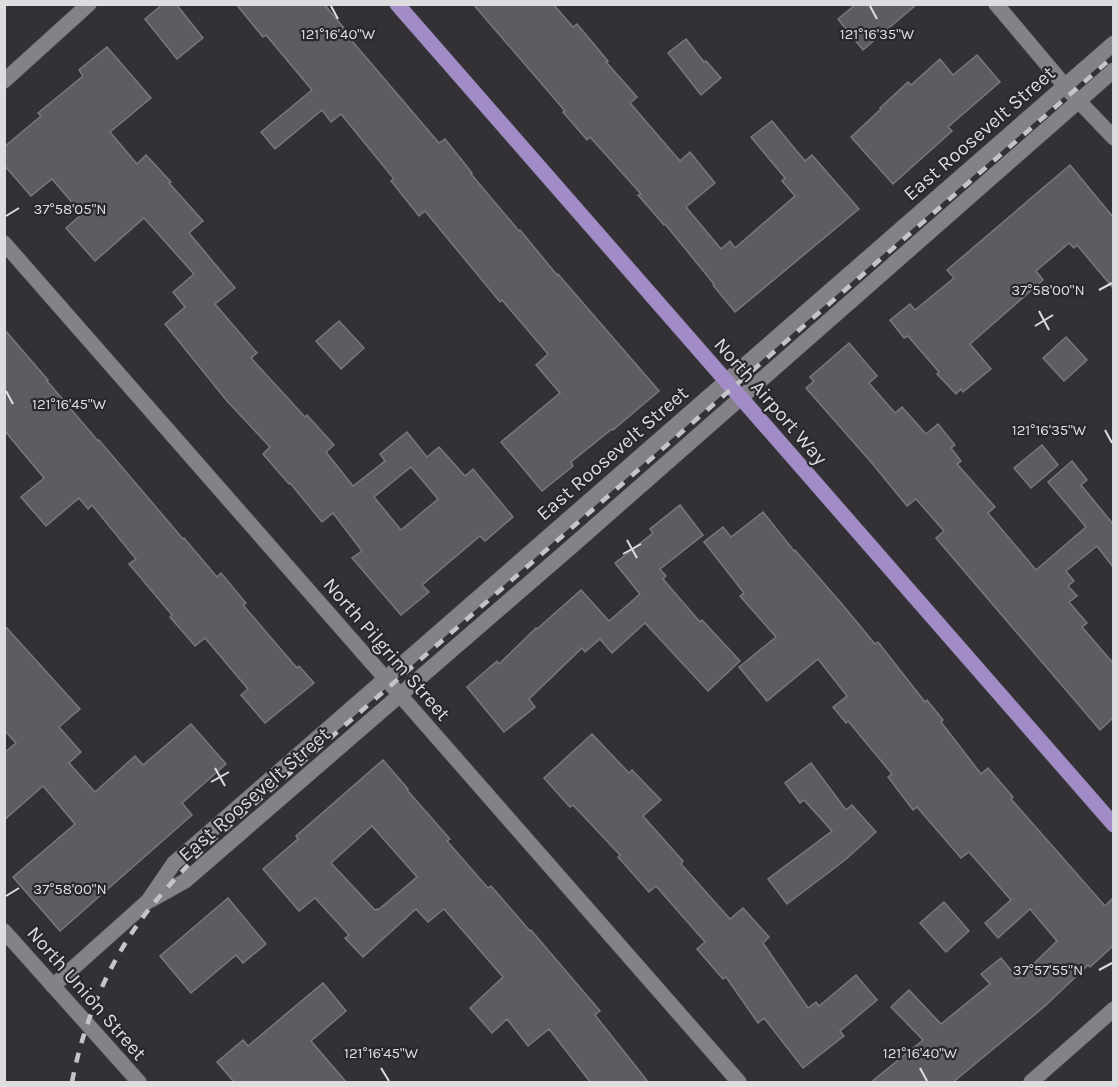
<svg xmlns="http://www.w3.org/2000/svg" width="1118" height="1087" font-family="Karla,sans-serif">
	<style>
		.building { fill: #5e5c62; stroke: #7a787e; stroke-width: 1.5; fill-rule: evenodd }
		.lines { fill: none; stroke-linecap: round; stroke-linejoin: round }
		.minor-casing { stroke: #515054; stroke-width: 16 }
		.major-casing { stroke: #515054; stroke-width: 16 }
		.minor { stroke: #848288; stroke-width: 15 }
		.major { stroke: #a18cc8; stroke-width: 15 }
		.rail { stroke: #c5c4c7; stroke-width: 4.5; stroke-dasharray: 10 10; stroke-linecap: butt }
		.ticks { fill: none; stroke: #dddcdf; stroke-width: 2 }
		.labels { text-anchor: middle; stroke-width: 4.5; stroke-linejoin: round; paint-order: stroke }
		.street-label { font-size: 20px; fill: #dddcdf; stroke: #29282c }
		.ticks-label { font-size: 15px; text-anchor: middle; fill: #dddcdf; stroke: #29282c; stroke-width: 4.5; stroke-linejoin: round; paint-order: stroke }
	</style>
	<rect width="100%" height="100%" fill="#333136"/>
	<g class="building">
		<polygon points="163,4 176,4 203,38 177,59 145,19"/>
		<polygon points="236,4 324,4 348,33 346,34 439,143 445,139 472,173 471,174 519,231 520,230 557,275 558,274 659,391 613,430 612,429 571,462 573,466 542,491 501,442 560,393 536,365 548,354 502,300 500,302 425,211 419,216 391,181 394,179 341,114 331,122 322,110 275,149 261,132 312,90 266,35 263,37"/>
		<polygon points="473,4 553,4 573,27 577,24 608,61 606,62 637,97 630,103 680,161 690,152 715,183 686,207 721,249 730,241 735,248 795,196 782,181 785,178 751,137 772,121 805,161 812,155 859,209 735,312 713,285 714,284 665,224 664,225 638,195 641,194 590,137 587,140 563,112 565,111"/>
		<polygon points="856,4 917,4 863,50 838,19"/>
		<polygon points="686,39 704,62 706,61 721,78 701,95 668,53"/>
		<path d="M107,47l44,51 -41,34 27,32 9,-9 25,27 -2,1 34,38 -14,12 46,55 -20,16 42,49 -6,5 54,59 2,-2 27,30 -8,7 27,34 32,-25 -5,-7 27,-22 20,25 12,-10 26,29 8,-7 40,48 -28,24 -5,-5 -58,49 7,7 -28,23 -49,-57 10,-7 -29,-38 -11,9 -32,-39 -1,1 -26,-30 7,-7 -43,-46 -62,-77 20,-17 -12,-15 21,-18 -50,-56 -49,43 -29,-33 16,-14 -30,-35 -21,17 -27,-31v-18l37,-31 -3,-3 45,-37 -4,-6zM411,467l27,32 -37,31 -27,-33z"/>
		<polygon points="977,55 1000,82 948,127 952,131 893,184 851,137 881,109 880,108 908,82 911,85 940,59 953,75"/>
		<polygon points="1070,165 1113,217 1113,288 1077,245 1074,248 1069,243 1036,271 1043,280 970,344 991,369 963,392 961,389 956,394 937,374 939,372 908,336 904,338 890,320 910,304 915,310 954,278 947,270"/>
		<polygon points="339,321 364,348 341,369 316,341"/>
		<polygon points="4,329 48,380 47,381 98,441 99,440 183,539 184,538 217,577 221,573 246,603 243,605 297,668 299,666 314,683 265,723 241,695 248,689 205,638 195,646 170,617 172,615 129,564 136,559 92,505 88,509 79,498 46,526 21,497 44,478 4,430"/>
		<polygon points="1066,337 1087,360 1064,381 1043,358"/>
		<polygon points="849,343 877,376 869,383 895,413 902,407 926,434 938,424 955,445 951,448 961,461 957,464 995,507 988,513 1036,570 1086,527 1048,482 1072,461 1087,480 1081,485 1113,524 1113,567 1097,546 1066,571 1074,581 1068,586 1077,596 1069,602 1087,623 1082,627 1113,663 1113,718 1100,730 936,538 944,531 916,499 907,506 871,462 806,388 814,381 810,377"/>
		<polygon points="1042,445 1058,465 1031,488 1014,468"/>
		<polygon points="680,505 703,535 660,569 666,576 663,579 700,622 702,620 740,661 708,691 645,623 612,653 600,639 585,652 582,648 529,699 535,707 504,732 467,687 497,661 499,664 536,628 537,629 581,590 609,621 640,594 615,563 653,533 650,529"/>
		<polygon points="763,512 794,551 795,550 841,603 875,644 878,642 925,702 927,700 943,720 941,722 981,774 988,768 1013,797 1011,799 1105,906 1113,898 1113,946 1090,967 1088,965 1045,1006 952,1083 870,1083 923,1040 891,1007 909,990 941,1024 990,984 981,974 1001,958 1018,979 1057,941 1030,909 998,938 985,923 1011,900 969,852 961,858 917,807 913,810 888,777 892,774 848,721 846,723 833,707 847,696 818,659 767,701 739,667 776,637 740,596 744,593 704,542 723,527 731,537"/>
		<polygon points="4,625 80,709 59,727 81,752 69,763 95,792 135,756 143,765 191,724 226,764 182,803 192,815 60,931 13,877 75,824 43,786 4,820 4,753 16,743 4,730"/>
		<polygon points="592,734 629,773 632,770 661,800 643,816 683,861 681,864 730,919 743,908 769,937 763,943 808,1008 816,1002 819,1006 856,975 877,1000 840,1031 844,1036 803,1068 764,1018 758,1023 726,977 723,979 697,949 705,942 656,886 649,892 618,857 620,855 573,805 570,807 544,778"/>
		<path d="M383,760l25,29 -1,1 43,49 -3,2 41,47 3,-2 39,45 1,-1 69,81 -5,4 54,68h-58l-42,-54 -21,17 -21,-27 -15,14 -22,-25 33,-31 -59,-68 -16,13 -12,-13 -53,48 -18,-19 4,-3 -34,-37 -16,13 -36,-42 35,-30 -2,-3zM372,826l45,51 -39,33 -1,-1 -2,1 -44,-47z"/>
		<polygon points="811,763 846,810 852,805 876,832 845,860 787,904 768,879 832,831 804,800 800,803 785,783"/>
		<polygon points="228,898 266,944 243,963 236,955 191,993 160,956"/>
		<polygon points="944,902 969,931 946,952 920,923"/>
		<polygon points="323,983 346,1011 311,1041 347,1083 235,1083 217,1062 243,1040 248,1046"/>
	</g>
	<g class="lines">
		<defs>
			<g id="minor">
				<polyline points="996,4 1071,93 1114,138"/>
				<polyline points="4,81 89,4"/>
				<polyline points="4,243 739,1082"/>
				<polyline points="151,900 185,881 571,547 1114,70"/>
				<polyline points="4,931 139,1082"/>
				<polyline points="53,986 148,901 174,863 1114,43"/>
				<polyline points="1031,1082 1114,1009"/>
			</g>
			<polyline id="major" points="397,4 1114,825"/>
		</defs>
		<use href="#minor" class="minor-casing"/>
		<use href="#major" class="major-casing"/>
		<use href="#minor" class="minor"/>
		<use href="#major" class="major"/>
		<path class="rail" d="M72,1082c12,-62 38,-124 78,-174 17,-21 36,-41 55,-61l909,-791"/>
	</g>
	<path class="ticks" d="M331,6l7,13M870,6l7,13M6,216l13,-8M1099,290l13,-7M1039,311l10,19M1035,326l18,-11M6,391l7,13M1105,430l7,13M627,540l10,18M623,554l18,-10M215,768l10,18M211,782l18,-10M6,896l13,-8M1099,970l13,-7M381,1068l8,13M920,1068l7,13"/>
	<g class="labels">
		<g class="street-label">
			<text transform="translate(979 133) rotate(-41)" y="7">East Roosevelt Street</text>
			<text transform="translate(771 401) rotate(49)" y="7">North Airport Way</text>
			<text transform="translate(612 453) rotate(-41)" y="7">East Roosevelt Street</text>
			<text transform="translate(387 649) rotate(49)" y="7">North Pilgrim Street</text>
			<text transform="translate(254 794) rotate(-41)" y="7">East Roosevelt Street</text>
			<text transform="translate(87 993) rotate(49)" y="7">North Union Street</text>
		</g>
	</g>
	<g class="ticks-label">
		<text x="338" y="39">121°16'40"W</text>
		<text x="877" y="39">121°16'35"W</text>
		<text x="70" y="214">37°58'05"N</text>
		<text x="1048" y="295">37°58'00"N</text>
		<text x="69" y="409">121°16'45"W</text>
		<text x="1049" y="435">121°16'35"W</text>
		<text x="70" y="894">37°58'00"N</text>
		<text x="1048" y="975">37°57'55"N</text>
		<text x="381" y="1058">121°16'45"W</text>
		<text x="920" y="1058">121°16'40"W</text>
	</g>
	<rect width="1118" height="1087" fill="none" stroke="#dddcdf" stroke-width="12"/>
</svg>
